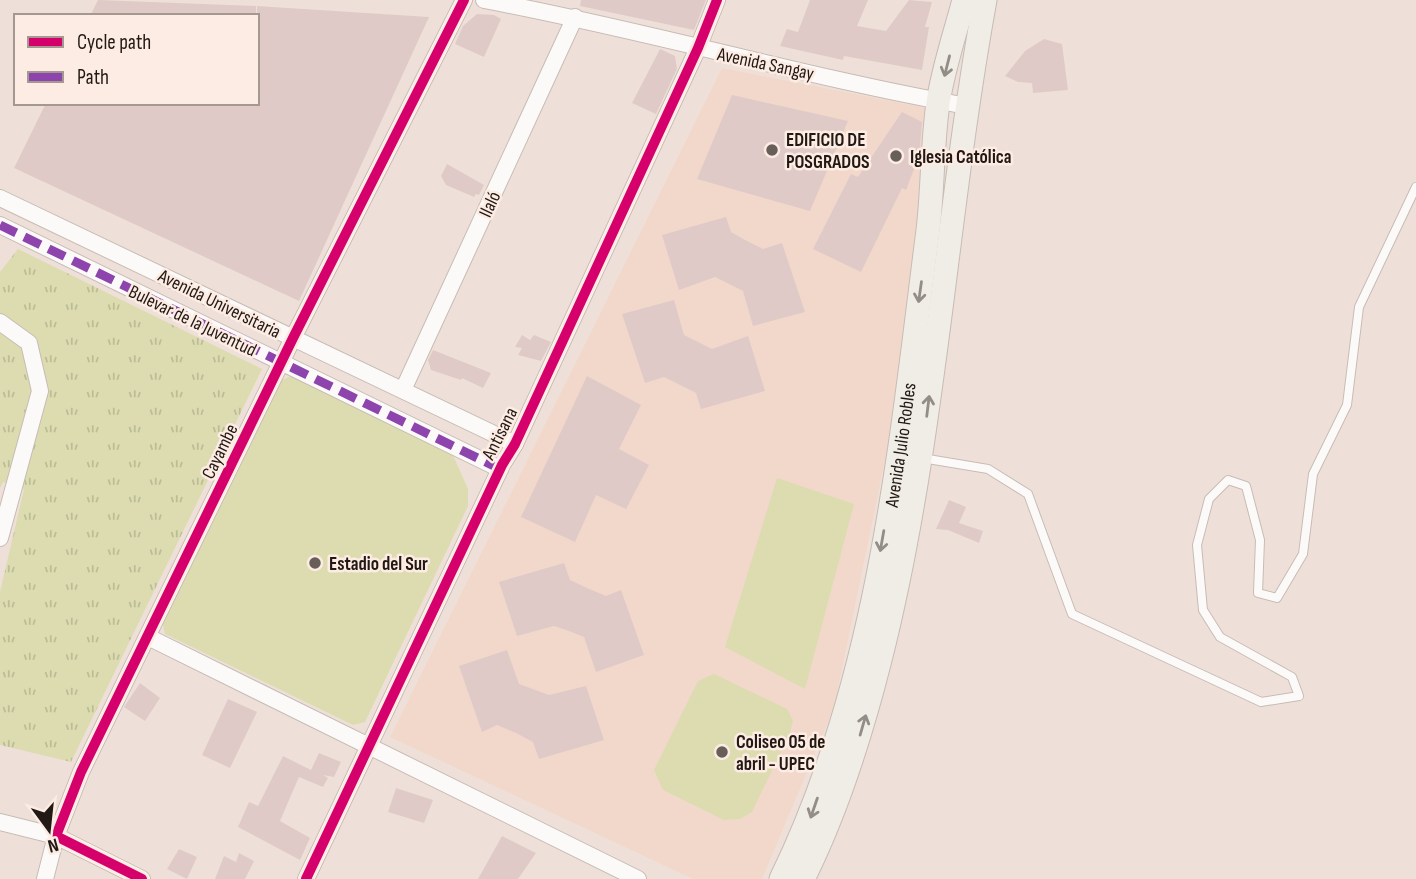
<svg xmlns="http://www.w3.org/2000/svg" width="1416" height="879" font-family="'Sofia Sans Condensed',sans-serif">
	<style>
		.built { fill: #f2d8cb }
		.grass { fill: url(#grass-tufts) }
		.park { fill: #dcdcb0 }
		.building { fill: #dfcac8 }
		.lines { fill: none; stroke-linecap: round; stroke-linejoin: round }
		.lane-casing { stroke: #c7bcb5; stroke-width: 10 }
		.street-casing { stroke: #c7bcb5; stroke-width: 18 }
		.secondary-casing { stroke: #c7bcb5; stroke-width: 25 }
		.lane { stroke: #fcfaf9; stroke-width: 8 }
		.street { stroke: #fcfaf9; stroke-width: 16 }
		.secondary { stroke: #f0ece6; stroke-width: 23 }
		.quiet { stroke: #8e44ad; stroke-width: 9; stroke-dasharray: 18 9; stroke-linecap: butt }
		.cycleway-casing { stroke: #fdece3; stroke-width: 15 }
		.cycleway { stroke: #d6006c; stroke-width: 10 }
		.oneway { stroke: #938d88 }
		.poi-dot { fill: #695f59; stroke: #fdece3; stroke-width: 2.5 }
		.labels { text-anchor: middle; stroke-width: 5; stroke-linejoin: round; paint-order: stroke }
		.street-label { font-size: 19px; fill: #221914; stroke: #fdece3 }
		.poi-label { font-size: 19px; font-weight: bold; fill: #221914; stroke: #fdece3; text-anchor: start }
	</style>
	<defs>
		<pattern id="grass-tufts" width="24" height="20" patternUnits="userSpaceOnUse" patternTransform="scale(1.75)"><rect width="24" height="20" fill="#dcdcb0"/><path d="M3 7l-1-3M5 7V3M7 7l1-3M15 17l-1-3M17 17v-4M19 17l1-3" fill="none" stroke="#bcbc96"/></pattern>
	</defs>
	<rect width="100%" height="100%" fill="#eee0d8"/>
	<polygon class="built" points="722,68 932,109 919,256 888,446 834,708 762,879 693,879 390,737"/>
	<polygon class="grass" points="18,249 262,369 71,762 0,745 0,592 24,489 3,482 0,488 0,272"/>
	<g class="park">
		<polygon points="291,376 452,453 468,489 468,506 365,722 353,725 165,634 162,620 278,382"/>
		<polygon points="777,478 854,504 805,689 725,647"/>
		<polygon points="714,674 787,709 793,720 790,733 752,812 740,819 724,820 663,790 654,770 698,681"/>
	</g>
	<g class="building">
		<polygon points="98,0 256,6 256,16 90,16"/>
		<polygon points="581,0 706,0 694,30 580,6"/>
		<polygon points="810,0 868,0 857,26 886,31 909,0 932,2 925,27 929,27 922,70 844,56 843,60 780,46 787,29 798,32"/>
		<polygon points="257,6 429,17 299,301 14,168 46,103 257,103"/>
		<polygon points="477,14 494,15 501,19 484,57 455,44 463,26"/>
		<polygon points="1044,39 1062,44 1068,90 1033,93 1032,83 1018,82 1005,76 1025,51"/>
		<polygon points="660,49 675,56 677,69 656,114 632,103"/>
		<polygon points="732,95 848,121 810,211 697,179"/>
		<polygon points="902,112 922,122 919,156 906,190 902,188 861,272 813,249 851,174 858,177"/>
		<polygon points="447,164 484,185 479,195 476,194 474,197 446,185 441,176"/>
		<polygon points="726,217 731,232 747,241 763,249 782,243 805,312 753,326 743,291 715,277 679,290 662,235"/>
		<polygon points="674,300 684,335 712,349 748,336 765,391 701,409 696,393 664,377 645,383 622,314"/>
		<polygon points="522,335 530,340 534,335 551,342 541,361 518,355 522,348 515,347"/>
		<polygon points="433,350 491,373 483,388 462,378 461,380 431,370 428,360"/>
		<polygon points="587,376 641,405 619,449 649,465 626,509 596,495 575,542 521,517"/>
		<polygon points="949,500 966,507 959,523 983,531 979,543 948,530 936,529"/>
		<polygon points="564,563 570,580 587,588 606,596 621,590 644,655 596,672 584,637 569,631 554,626 517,636 499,582"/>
		<polygon points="507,650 519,684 549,695 586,686 604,740 539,759 533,742 516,733 497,725 482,732 459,666"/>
		<polygon points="140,683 160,698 145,721 124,707"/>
		<polygon points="228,699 257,712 230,768 202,755"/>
		<polygon points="319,753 341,762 334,777 323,775 328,778 323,787 299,777 280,821 310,838 300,860 238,827 249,802 258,806 283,756 311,770"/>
		<polygon points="396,788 433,800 424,823 388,812"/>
		<polygon points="502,836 536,853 518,879 478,879"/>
		<polygon points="179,849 197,857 187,879 167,869"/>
		<polygon points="239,853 254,861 245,879 215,879 224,856 236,862"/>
	</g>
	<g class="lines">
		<defs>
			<polyline id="lane" points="922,458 988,469 1028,494 1072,614 1261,702 1299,696 1292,677 1220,637 1203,610 1197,545 1209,499 1228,480 1246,486 1260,540 1258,593 1277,598 1303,554 1313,474 1347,405 1359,307 1416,187"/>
			<g id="street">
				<path d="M484,0c162,30 320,77 483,106"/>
				<polyline points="0,198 515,444"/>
				<polyline points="0,225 500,469"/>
				<polyline points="0,322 29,343 40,391 0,538"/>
				<polyline points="403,390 575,17"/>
				<polyline points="148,637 638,879"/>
				<polyline points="0,822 56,836 45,879"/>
				<polyline points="142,879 56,836 81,772 293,338 464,0"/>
				<polyline points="306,879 502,465 515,444 698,48 717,0"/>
			</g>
			<g id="secondary">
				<path id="s1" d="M781,879c98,-200 119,-430 147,-649 5,-42 4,-85 10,-127 5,-34 17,-69 26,-103"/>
				<path d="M803,879c35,-70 58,-144 77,-219 55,-217 65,-441 105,-660"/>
			</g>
		</defs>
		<use href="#lane" class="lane-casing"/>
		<use href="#street" class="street-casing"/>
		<use href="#secondary" class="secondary-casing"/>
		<use href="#lane" class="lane"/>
		<use href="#street" class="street"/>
		<use href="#secondary" class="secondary"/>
		<polyline class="quiet" points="0,225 500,469"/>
		<defs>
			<g id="cycleway">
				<polyline points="142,879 56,836 81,772 293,338 464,0"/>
				<polyline points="306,879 502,465 515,444 698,48 717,0"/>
			</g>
		</defs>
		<use href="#cycleway" class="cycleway-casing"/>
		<use href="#cycleway" class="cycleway"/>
	</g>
	<defs><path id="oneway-shaft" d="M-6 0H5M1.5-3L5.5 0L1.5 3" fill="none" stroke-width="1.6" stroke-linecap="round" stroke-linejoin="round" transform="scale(1.75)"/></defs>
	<g class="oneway">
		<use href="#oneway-shaft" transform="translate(947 66) rotate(104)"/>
		<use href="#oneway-shaft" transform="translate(920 292) rotate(98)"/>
		<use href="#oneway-shaft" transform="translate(928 406) rotate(-83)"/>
		<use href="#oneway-shaft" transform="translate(882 541) rotate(100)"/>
		<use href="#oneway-shaft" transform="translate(863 725) rotate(-74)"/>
		<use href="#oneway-shaft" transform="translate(814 808) rotate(109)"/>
	</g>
	<g class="poi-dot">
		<circle cx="772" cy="150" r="7"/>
		<circle cx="896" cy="156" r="7"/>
		<circle cx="315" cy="563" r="7"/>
		<circle cx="722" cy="752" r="7"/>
	</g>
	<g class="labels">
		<g class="street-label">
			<text transform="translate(766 63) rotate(12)" y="7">Avenida Sangay</text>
			<text transform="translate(489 204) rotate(-65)" y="7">Ilaló</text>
			<text transform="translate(220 303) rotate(26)" y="7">Avenida Universitaria</text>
			<text transform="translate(193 320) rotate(26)" y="7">Bulevar de la Juventud</text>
			<text transform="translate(499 433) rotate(-63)" y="7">Antisana</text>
			<text dy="7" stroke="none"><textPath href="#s1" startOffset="452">Avenida Julio Robles</textPath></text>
			<text transform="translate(219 451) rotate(-64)" y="7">Cayambe</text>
		</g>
		<g class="poi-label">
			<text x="786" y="146">EDIFICIO DE<tspan x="786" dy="22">POSGRADOS</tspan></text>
			<text x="910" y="163">Iglesia Católica</text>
			<text x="329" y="570">Estadio del Sur</text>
			<text x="736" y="748">Coliseo 05 de<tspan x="736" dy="22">abril - UPEC</tspan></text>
		</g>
	</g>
	<rect x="14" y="14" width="245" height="91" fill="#fdece3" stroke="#a59890" stroke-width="2"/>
	<rect x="28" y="37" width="35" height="10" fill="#d6006c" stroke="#a59890" stroke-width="2"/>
	<text x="77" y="49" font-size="21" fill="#221914">Cycle path</text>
	<rect x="28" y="72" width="35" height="10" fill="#8e44ad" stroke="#a59890" stroke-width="2"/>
	<text x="77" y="84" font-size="21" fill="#221914">Path</text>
	<g transform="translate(49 830) rotate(165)" stroke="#fdece3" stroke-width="5" paint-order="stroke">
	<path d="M0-5L12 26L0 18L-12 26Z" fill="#221914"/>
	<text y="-10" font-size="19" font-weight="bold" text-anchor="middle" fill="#221914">N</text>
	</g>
</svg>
